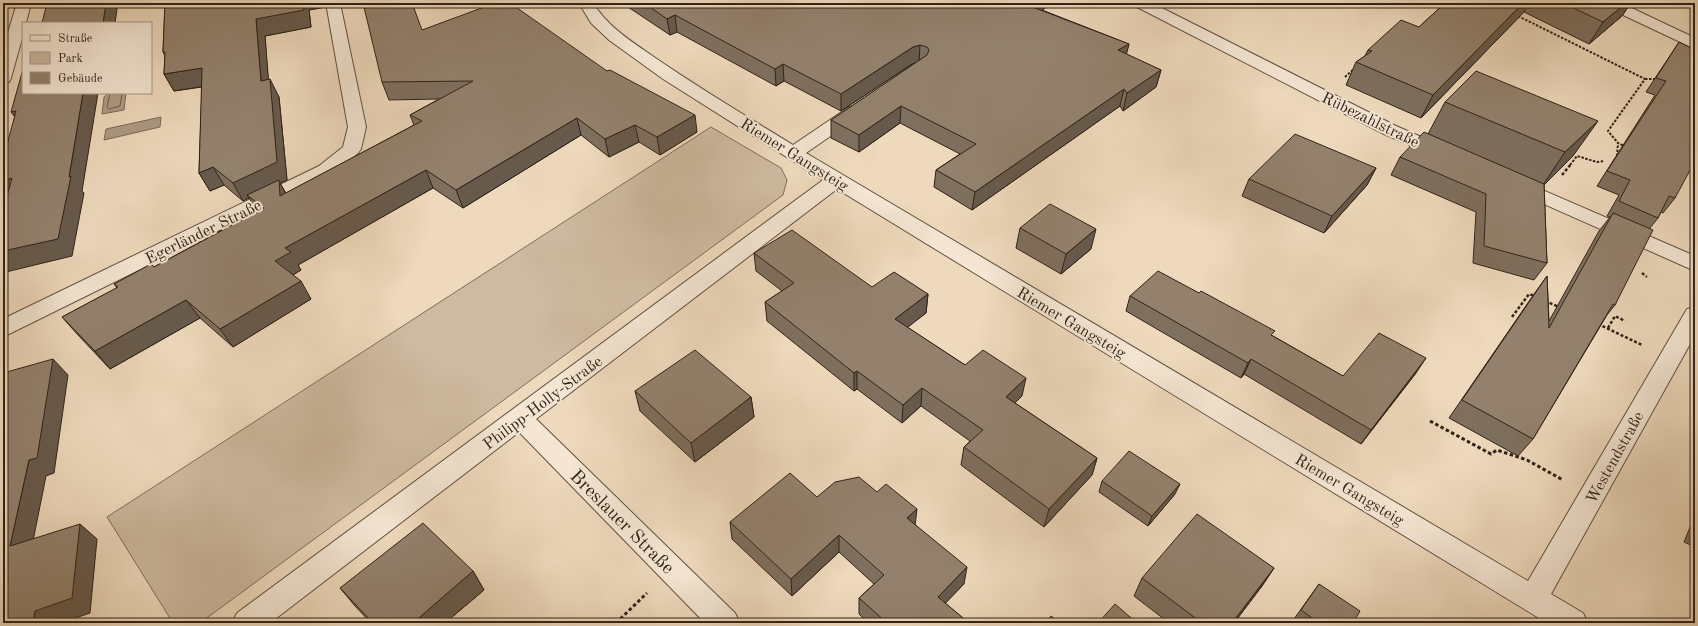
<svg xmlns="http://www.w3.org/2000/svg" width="1698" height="626" font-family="'Old Standard TT',serif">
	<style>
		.green { fill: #cebaa0; stroke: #7f6e5c }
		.water { fill: #ad9b84; stroke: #7b6b58 }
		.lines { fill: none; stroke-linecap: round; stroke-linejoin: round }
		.shore { stroke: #6e5e4e; stroke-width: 1 }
		.minor-casing { stroke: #605040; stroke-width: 2 }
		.path-far2 { stroke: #302217; stroke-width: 2; stroke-dasharray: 2.5 1.5; stroke-linecap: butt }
		.path-far1 { stroke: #302217; stroke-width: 2.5; stroke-dasharray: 3 2; stroke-linecap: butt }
		.path { stroke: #302217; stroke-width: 3; stroke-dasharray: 3.5 2.5; stroke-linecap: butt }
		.minor { fill: #f4e6d3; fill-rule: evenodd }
		.wall { fill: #7e6f5e; stroke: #302217 }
		.shaded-wall { fill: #675a4c; stroke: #302217 }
		.building { fill: #93816d; stroke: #302217 }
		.labels { text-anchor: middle; stroke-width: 4; stroke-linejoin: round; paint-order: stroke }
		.street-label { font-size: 16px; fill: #302217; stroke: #f4e6d3 }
		.near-street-label { font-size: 19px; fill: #302217; stroke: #f4e6d3 }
	</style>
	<rect width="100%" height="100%" fill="#eed9bc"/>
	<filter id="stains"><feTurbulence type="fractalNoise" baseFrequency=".005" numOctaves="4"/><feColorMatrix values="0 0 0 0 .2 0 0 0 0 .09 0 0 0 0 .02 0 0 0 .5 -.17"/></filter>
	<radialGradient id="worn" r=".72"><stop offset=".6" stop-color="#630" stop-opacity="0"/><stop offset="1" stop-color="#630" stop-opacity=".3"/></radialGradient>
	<polygon class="green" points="711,127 781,168 787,180 783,195 200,623 173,623 107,517"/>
	<g class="water">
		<polygon points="108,93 126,93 124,110 102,114 104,97"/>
		<polygon points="161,117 160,127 104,140 106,129"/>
	</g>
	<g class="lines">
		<polyline class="shore" points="110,93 107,107 109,109 120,106 122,93"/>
		<defs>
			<g id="minor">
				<polygon points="17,3 31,3 26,23 23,23 23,35 11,78 9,82 3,83 3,49"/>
				<polygon points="326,3 340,3 366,127 361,149 358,153 333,174 3,337 3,319 319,166 343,147 348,127"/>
				<path d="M579,3h14c15,24 38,38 61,54 45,31 92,59 139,88l56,-38 6,-1 6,1 3,4 -3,4 -55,38 722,428 159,-272 8,-2v28l-144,259 32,19 5,10h-41l-710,-434 -301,230 199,194 5,10h-35l-186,-191 -249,191h-38l5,-10 586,-433 -160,-101 -54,-39 -18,-17z"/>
				<polygon points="1133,3 1152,3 1396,126 1449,149 1452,153 1449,157 1443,159 1437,157 1384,134 1135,6"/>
				<polygon points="1602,3 1621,3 1695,38 1695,49 1604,6"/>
				<polygon points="1517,179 1695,256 1695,271 1510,189 1507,185 1510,181"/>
			</g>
		</defs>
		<use href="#minor" class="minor-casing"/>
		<g class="path-far2">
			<polyline points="1518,16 1645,79 1608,131 1618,143 1624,146"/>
			<polyline points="1345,77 1356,67"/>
			<polyline points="1645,79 1656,79"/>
			<polyline points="1617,156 1618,143"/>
			<polyline points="1570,165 1577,156 1597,162 1604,161"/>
		</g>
		<g class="path-far1">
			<polyline points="1686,172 1695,175"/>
			<polyline points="1562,175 1571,164"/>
			<polyline points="1642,273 1647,277"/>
			<polyline points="1545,301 1559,307"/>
			<polyline points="1512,317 1529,294 1535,296"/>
			<polyline points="1598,324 1642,345"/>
			<polyline points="1608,328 1615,316 1625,321"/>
		</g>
		<g class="path">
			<polyline points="1430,421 1491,454 1497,450 1527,460 1563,480"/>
			<polyline points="616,623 647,593"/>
		</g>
		<use href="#minor" class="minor"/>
	</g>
	<g class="wall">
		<polygon points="165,3 326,3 325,7 309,10 311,27 265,36 268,80 279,97 287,180 280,183 286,193 414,125 410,115 439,99 389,100 382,82 422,30 607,71 697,132 660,155 639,142 609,157 581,135 463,208 433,188 298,265 301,270 293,275 311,299 233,347 200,318 110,369 78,335 62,317 117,288 114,284 154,267 257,211 249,198 243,201 224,185 210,191 199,173 202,87 174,91 164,74 165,56 163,52"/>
		<polygon points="622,3 840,3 844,5 848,3 1051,3 1042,10 1129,44 1126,54 1161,70 1156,87 1123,111 1120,106 972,210 934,187 936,170 960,154 900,123 859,152 831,138 831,120 917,62 912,64 841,111 784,81 776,86 677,32 670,35"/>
		<polygon points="1445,3 1638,3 1633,7 1629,5 1622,16 1589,44 1524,12 1421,118 1346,85 1356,62 1365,56 1368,50 1419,27"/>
		<polygon points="1679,42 1675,198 1663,213 1661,212 1658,218 1650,228 1615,305 1607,315 1533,439 1518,456 1449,418 1534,294 1547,276 1549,321 1599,231 1610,217 1607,216 1619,195 1597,186 1655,95 1646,92"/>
		<polygon points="1476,71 1573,156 1544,185 1547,263 1534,280 1473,263 1476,212 1391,175 1400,157 1428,134 1445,102"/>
		<polygon points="1376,168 1367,185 1324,233 1242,196 1249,179"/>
		<polygon points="1020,228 1091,249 1061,274 1016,248"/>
		<polygon points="754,253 872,287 928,294 926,313 907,327 965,365 1022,396 1015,403 1097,458 1092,475 1044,527 961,465 964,447 970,441 921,406 902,423 857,389 854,391 767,321 765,302 782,291 756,271"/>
		<polygon points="1130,296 1273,336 1343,376 1416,373 1361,444 1244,374 1241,378 1126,311"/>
		<polygon points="635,391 751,397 754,417 695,462 640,411"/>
		<polygon points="1102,481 1175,494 1148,526 1099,492"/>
		<polygon points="817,497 915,524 964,584 945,603 969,623 868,623 859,614 859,598 874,584 839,552 792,596 732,539 730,522"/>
		<polygon points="1695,515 1695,547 1684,542"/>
		<polygon points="1274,568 1262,586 1234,623 1169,623 1134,596 1142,578"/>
		<polygon points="473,571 484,590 445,623 371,623 355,606 340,588"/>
		<polygon points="1319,584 1353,623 1299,623 1294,619"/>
	</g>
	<g class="shaded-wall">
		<polygon points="106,3 118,3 115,23 103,23"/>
		<polygon points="303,3 326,3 325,7 309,10 311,27 265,36 270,99 261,81 256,19"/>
		<polygon points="1033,3 1051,3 1028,22 1030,6"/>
		<polygon points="1523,3 1529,3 1524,12 1421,118 1433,95"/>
		<polygon points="1626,3 1631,3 1622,16 1589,44 1603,22"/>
		<polygon points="675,15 677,32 670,35 667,19"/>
		<polygon points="1129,44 1125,60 1118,50"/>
		<polygon points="920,45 919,62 912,64 841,111 841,94 913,47"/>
		<polygon points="783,64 784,81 776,86 775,69"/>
		<polygon points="202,68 212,85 174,91 164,74"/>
		<polygon points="1161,70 1156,87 1123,111 1127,93"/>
		<polygon points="270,79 279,97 287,180 280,183 288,198 247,195 249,198 243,201 233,183"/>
		<polygon points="1124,89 1120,106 972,210 975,192"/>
		<polygon points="83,93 98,93 82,191 84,193 72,256 6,272 3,268 3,251 69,177"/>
		<polygon points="901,106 900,123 859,152 859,135"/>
		<polygon points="16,111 24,129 11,112"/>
		<polygon points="695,115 697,132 660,155 657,137"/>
		<polygon points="577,118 581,135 463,208 456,190"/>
		<polygon points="1598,121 1573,156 1541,188 1565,152"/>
		<polygon points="635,125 639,142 609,157 605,139"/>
		<polygon points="213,167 224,185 210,191 199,173"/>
		<polygon points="1376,168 1367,185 1324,233 1332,216"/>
		<polygon points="426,170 433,188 298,265 301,270 286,279 275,261 285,248"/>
		<polygon points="12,178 12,199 3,189 3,181"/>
		<polygon points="1096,229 1091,249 1061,274 1066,254"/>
		<polygon points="301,281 311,299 233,347 220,329"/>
		<polygon points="928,294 926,313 894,338 895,319"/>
		<polygon points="186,300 200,318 110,369 95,351"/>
		<polygon points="1426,358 1416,373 1361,444 1371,430"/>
		<polygon points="53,359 68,375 54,473 46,476 29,561 10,546 29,460"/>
		<polygon points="1251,359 1244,374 1241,378 1248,363"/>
		<polygon points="857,371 857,389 854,391 854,373"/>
		<polygon points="1026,378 1022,396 1003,415 1006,397"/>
		<polygon points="922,388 921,406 902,423 903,405"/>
		<polygon points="751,397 754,417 695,462 691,443"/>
		<polygon points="1097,458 1092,475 1044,527 1049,509"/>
		<polygon points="1180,484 1175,494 1148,526 1152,516"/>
		<polygon points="917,509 915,526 907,518"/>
		<polygon points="80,524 97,539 90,613 61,623 33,623 35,611"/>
		<polygon points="839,535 839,552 792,596 791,579"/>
		<polygon points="967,567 964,584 936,613 938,597"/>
		<polygon points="1274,568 1262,586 1234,623 1232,623"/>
		<polygon points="473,571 484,590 445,623 413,623"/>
	</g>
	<g class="building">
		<polygon points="47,3 106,3 103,23 42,23"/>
		<polygon points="165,3 303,3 304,10 256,19 261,81 270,79 277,162 233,183 213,167 199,173 202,68 164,74 165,52 163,52"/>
		<polygon points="363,3 412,3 422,30 495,3 510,3 607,71 610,70 695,115 657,137 635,125 605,139 577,118 456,190 426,170 285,248 291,252 275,261 301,281 220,329 186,300 95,351 62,317 118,287 114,284 151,264 154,267 264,208 247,195 279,180 280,196 422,121 410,115 473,81 382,82"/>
		<polygon points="644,3 840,3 844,5 848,3 1033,3 1030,6 1129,44 1118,50 1161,70 1127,93 1124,89 975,192 936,170 976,144 901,106 859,135 831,120 927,55 929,50 927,47 920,45 913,47 841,94 783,64 775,69 675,15 667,19"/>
		<polygon points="1445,3 1523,3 1433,95 1356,62 1372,51 1368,50 1401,20 1419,27"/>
		<polygon points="1563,3 1626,3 1603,22"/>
		<polygon points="1679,42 1695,50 1695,161 1675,198 1669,196 1658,218 1619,201 1630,180 1607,171 1666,81 1656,78"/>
		<polygon points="23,69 23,93 83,93 69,177 71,176 58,239 3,251 3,211 12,178 3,181 3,160 16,111 11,112"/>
		<polygon points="1476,71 1598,121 1565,152 1445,102"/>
		<polygon points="1424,132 1544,184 1547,263 1484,246 1486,194 1400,157"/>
		<polygon points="1295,134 1376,168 1332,216 1249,179"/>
		<polygon points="1050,204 1096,229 1066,254 1020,228"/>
		<polygon points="1613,213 1653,230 1615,305 1613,304 1533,439 1462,400 1547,276 1549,328"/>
		<polygon points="792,230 872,287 894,272 928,294 895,319 965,365 983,350 1026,378 1006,397 1097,458 1049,509 964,447 983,430 922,388 903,405 857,371 854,373 765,302 794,283 754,253"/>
		<polygon points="1158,271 1199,293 1201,291 1275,331 1271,335 1343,376 1379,333 1426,358 1371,430 1251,359 1248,363 1130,296"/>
		<polygon points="695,350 751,397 691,443 635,391"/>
		<polygon points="53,359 37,458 29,460 10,546 80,524 72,598 35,611 33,623 3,623 3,373"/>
		<polygon points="1129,451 1180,484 1152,516 1102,481"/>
		<polygon points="790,473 817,497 835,482 859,477 877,492 886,484 917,509 907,518 967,567 938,597 969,623 887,623 859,598 884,575 839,535 791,579 730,522"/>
		<polygon points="1197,514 1274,568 1232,623 1202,623 1142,578"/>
		<polygon points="423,523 473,571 413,623 373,623 340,588"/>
		<polygon points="1319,584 1360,611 1353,623 1319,623 1301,610"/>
		<polygon points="1115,604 1137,623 1098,623"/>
		<polygon points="1051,616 1060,623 1045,623"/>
	</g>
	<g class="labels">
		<g class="street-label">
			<text transform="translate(1371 119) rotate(26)" y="6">Rübezahlstraße</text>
			<text transform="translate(795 154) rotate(32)" y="6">Riemer Gangsteig</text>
			<text transform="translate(203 231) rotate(-26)" y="6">Egerländer Straße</text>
			<text transform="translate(1072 322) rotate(31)" y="6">Riemer Gangsteig</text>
			<text transform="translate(542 402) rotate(-37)" y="6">Philipp-Holly-Straße</text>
			<text transform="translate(1614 457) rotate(-61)" y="6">Westendstraße</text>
			<text transform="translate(1350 489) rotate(31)" y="6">Riemer Gangsteig</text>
		</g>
		<g class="near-street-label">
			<text transform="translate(623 521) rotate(45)" y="7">Breslauer Straße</text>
		</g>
	</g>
	<rect width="1698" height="626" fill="none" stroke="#eed9bc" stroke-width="16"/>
	<rect x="4" y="4" width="1690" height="618" fill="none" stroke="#302217" stroke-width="2"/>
	<rect x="8" y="8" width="1682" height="610" fill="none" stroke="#302217"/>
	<rect x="22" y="22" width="130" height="72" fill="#f4e6d3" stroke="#a69888"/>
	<rect x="30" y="35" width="20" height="6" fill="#f4e6d3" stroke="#a69888"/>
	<text x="58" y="42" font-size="12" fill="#302217">Straße</text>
	<rect x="30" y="52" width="20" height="12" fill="#cebaa0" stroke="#a69888"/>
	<text x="58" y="62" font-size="12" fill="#302217">Park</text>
	<rect x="30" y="72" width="20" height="12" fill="#93816d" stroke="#a69888"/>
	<text x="58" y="82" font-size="12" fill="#302217">Gebäude</text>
	<rect width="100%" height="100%" filter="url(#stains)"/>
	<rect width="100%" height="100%" fill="url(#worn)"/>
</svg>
